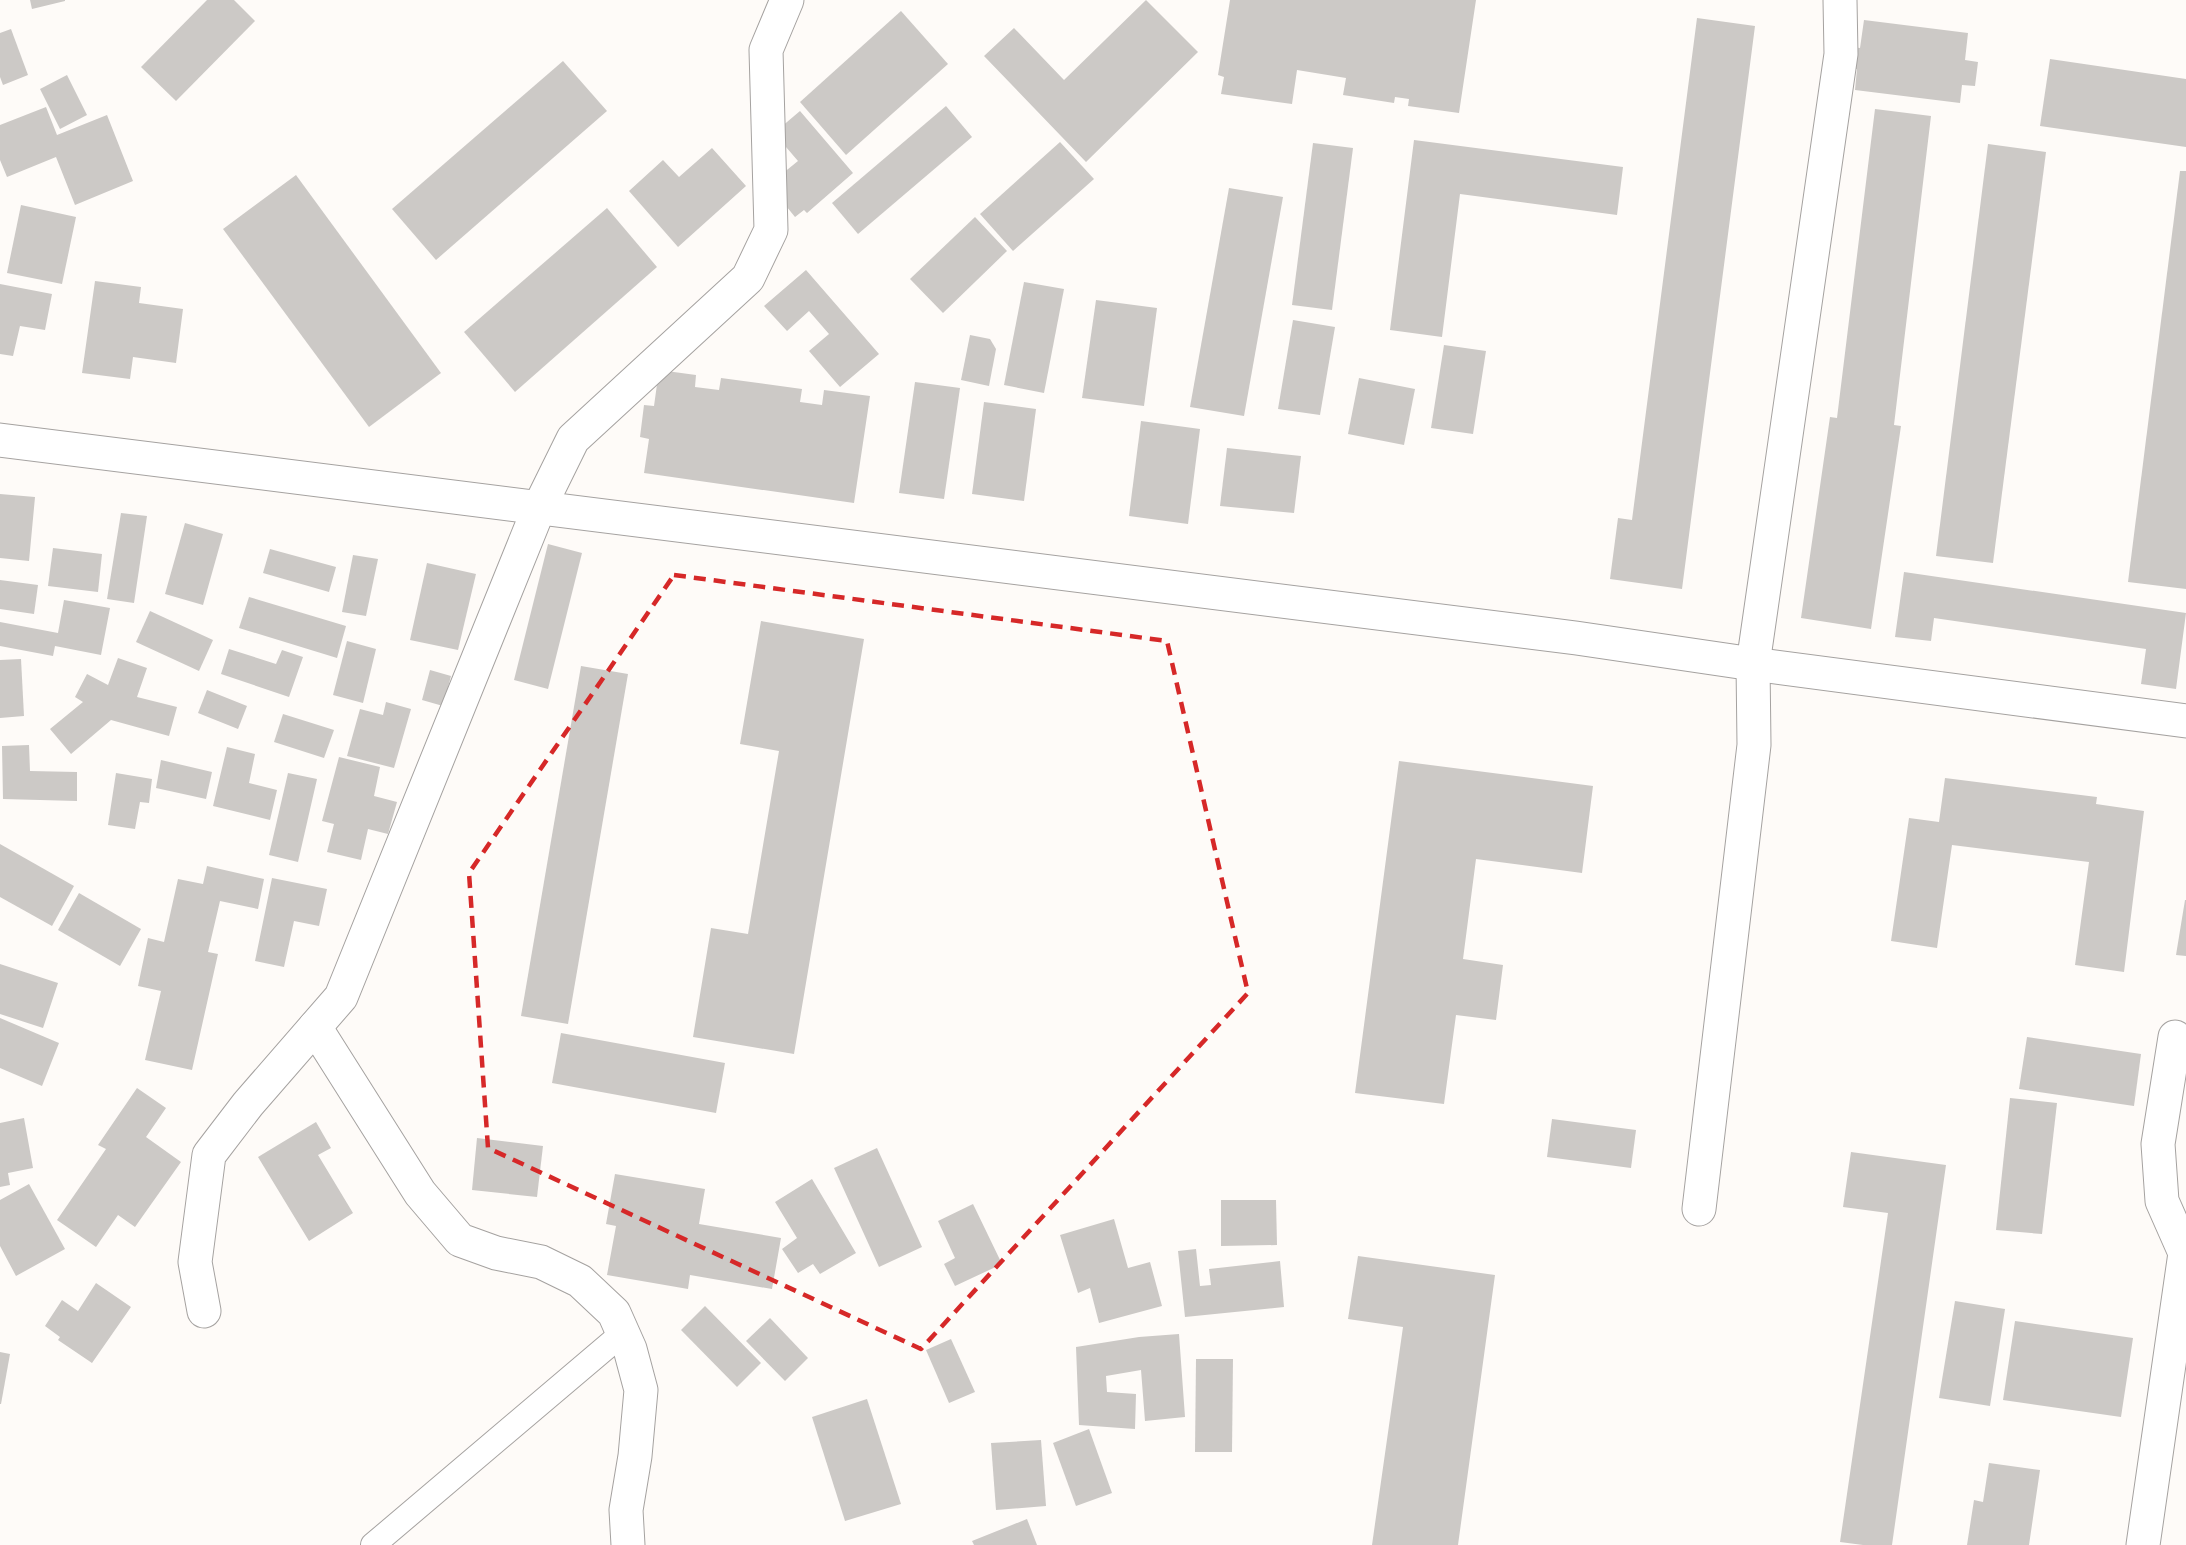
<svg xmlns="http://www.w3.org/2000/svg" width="2186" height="1545" font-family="'Source Sans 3',sans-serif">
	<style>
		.building { fill: #ccc9c6 }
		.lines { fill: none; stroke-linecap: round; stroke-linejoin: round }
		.lane-casing { stroke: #a5a2a0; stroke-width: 26 }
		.street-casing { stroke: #a5a2a0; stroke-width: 35 }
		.secondary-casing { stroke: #a5a2a0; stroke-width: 35 }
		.lane { stroke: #fff; stroke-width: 24 }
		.street { stroke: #fff; stroke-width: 33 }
		.secondary { stroke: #fff; stroke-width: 33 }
		.marked { fill: none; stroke: #d62828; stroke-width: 4.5; stroke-dasharray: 12 8; stroke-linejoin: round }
	</style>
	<rect width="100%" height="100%" fill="#fefbf8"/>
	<g class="building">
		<polygon points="30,0 65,0 65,1 32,9"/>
		<polygon points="207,0 234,0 255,21 176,101 141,67"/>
		<polygon points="1146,0 1198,52 1086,162 984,56 1014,28 1064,80"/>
		<polygon points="1230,0 1476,0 1459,113 1408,106 1409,99 1395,97 1394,103 1343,95 1346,78 1297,70 1292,104 1221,94 1224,77 1218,75"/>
		<polygon points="901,11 948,64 846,155 800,102"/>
		<polygon points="1697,18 1755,26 1682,589 1610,579 1618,518 1632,520"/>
		<polygon points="1864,20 1968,33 1965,60 1978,62 1975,86 1962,85 1960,103 1855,90 1857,69 1850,69 1852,47 1860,48"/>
		<polygon points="11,29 28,75 3,85 0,77 0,33"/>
		<polygon points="2050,59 2186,79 2186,147 2040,126"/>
		<polygon points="563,61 607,111 436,260 392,209"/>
		<polygon points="67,75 87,115 60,129 40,89"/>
		<polygon points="946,106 972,137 858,234 832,203"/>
		<polygon points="46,107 57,135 107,115 133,181 75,205 56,157 7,177 0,160 0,125"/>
		<polygon points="1875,109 1931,116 1894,425 1901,426 1871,629 1801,618 1830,417 1837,418"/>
		<polygon points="800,111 853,173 807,213 804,210 795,217 774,191 777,178 798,161 774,133"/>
		<polygon points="1414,140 1623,167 1617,215 1460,194 1442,337 1390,330"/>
		<polygon points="1060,142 1094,179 1013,251 980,214"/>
		<polygon points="1313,143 1353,148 1332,310 1292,305"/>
		<polygon points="1988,144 2046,152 1993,563 1936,556"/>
		<polygon points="712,148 746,186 678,247 629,191 663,160 679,177"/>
		<polygon points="2180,171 2186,171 2186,589 2128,582"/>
		<polygon points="296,175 441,373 369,427 223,229"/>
		<polygon points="1229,188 1283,197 1244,416 1190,407"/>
		<polygon points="21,205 76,217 62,284 7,273"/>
		<polygon points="607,208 657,267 515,392 464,332"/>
		<polygon points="975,217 1007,251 943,313 910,279"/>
		<polygon points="806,270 879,354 840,387 809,351 829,334 809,311 787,331 764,306"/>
		<polygon points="95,281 141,287 139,303 183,309 176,363 133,357 130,379 82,373"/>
		<polygon points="1024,282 1064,289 1044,393 1004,385"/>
		<polygon points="0,284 52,294 45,330 20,326 13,356 0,354"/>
		<polygon points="1096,300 1157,308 1144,406 1082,398"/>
		<polygon points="1293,320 1335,327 1320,415 1278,409"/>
		<polygon points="970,335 990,339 996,349 989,386 961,380"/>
		<polygon points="1444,345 1486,351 1473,434 1431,428"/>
		<polygon points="659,370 696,375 695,387 719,390 721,378 802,389 800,402 822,405 824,390 870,396 854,503 644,473 649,439 640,437 644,405 654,406"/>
		<polygon points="1359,378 1415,389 1404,445 1348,434"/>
		<polygon points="915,382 960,388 944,499 899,493"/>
		<polygon points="984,402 1036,409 1024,501 972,494"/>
		<polygon points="1141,421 1200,429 1188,524 1129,516"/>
		<polygon points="1227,448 1301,456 1294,513 1220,506"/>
		<polygon points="0,494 35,497 29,561 0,558"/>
		<polygon points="121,513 147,516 134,603 107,599"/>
		<polygon points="185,523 223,534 203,605 165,594"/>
		<polygon points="548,544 582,553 548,689 514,680"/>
		<polygon points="53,548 102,554 98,592 48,586"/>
		<polygon points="270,549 336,567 329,592 263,573"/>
		<polygon points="353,555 378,559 366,616 342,612"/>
		<polygon points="427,563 476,574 458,650 410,640"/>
		<polygon points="1904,572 2186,613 2176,689 2141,684 2146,649 1934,618 1931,641 1895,637"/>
		<polygon points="0,580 38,585 34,614 0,609"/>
		<polygon points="249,597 346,626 337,658 239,628"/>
		<polygon points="64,600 110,608 101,655 55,646 53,656 0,646 0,622 58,633"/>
		<polygon points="150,611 213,640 199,671 136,642"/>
		<polygon points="761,621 864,639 794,1054 693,1037 711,928 748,934 779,751 740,744"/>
		<polygon points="347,641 376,649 363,703 333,695"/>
		<polygon points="229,649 276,664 282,650 303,657 289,697 221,674"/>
		<polygon points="118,658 147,668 137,697 177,707 169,736 111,720 71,754 50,729 83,702 75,697 87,674 108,685"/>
		<polygon points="21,659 24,716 0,718 0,660"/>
		<polygon points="581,666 628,674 568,1024 521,1016"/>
		<polygon points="430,670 451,676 443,706 422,700"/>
		<polygon points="207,690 247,706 238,729 198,713"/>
		<polygon points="386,702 411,709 394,768 347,756 360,709 383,715"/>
		<polygon points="283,714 334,730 324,758 274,742"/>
		<polygon points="29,745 30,771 77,772 77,801 3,799 2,746"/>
		<polygon points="227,747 255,754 249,783 277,790 270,820 213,806"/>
		<polygon points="339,757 380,767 374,796 397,802 388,834 368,829 361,860 327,852 334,824 322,821"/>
		<polygon points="161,760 212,772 206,799 156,788"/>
		<polygon points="1399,761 1593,786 1582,873 1476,859 1463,959 1503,965 1496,1020 1456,1015 1444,1104 1355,1093"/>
		<polygon points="116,773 152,779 149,803 140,802 135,829 108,825"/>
		<polygon points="288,773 317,779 298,862 269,855"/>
		<polygon points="1945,778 2097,797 2096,804 2144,811 2124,972 2075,965 2089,862 1952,845 1937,948 1891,941 1909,818 1939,822"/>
		<polygon points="0,844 74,886 52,926 0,897"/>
		<polygon points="207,866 264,879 258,909 220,901 208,952 218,954 192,1070 145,1060 161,991 138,986 148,938 164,942 178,879 203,884"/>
		<polygon points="272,878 327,889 319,926 294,921 284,967 255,961"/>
		<polygon points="79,893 141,929 120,966 58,930"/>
		<polygon points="2185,900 2186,900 2186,956 2176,955"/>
		<polygon points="0,964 58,983 43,1028 0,1014"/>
		<polygon points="0,1018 59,1043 42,1086 0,1068"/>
		<polygon points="561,1033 725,1063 716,1113 552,1083"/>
		<polygon points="2027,1037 2141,1054 2134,1106 2019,1089"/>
		<polygon points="137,1088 166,1108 146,1137 181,1162 135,1227 118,1215 96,1247 57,1220 106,1149 98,1145"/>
		<polygon points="2010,1098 2057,1103 2042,1234 1996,1230"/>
		<polygon points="24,1118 33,1168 8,1173 10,1185 0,1187 0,1123"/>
		<polygon points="1552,1119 1636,1130 1631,1168 1547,1157"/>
		<polygon points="316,1122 331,1148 318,1155 353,1213 309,1241 258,1157"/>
		<polygon points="477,1138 543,1146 537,1197 472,1190"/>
		<polygon points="877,1148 922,1247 879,1267 834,1168"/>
		<polygon points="1851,1152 1946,1165 1892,1545 1863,1545 1840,1542 1888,1213 1843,1207"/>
		<polygon points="615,1174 705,1189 699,1224 781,1238 772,1289 690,1275 688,1289 607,1275 616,1226 606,1224"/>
		<polygon points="812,1179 856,1253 820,1274 813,1264 798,1273 782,1249 797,1238 775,1202"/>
		<polygon points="29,1184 65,1249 16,1276 0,1246 0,1200"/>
		<polygon points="1221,1200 1276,1200 1277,1245 1221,1246"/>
		<polygon points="973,1204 1002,1264 955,1286 944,1264 955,1258 938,1221"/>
		<polygon points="1114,1219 1128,1268 1150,1262 1162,1306 1099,1323 1090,1288 1078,1293 1060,1235"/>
		<polygon points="1196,1249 1200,1286 1211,1285 1209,1269 1280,1261 1284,1307 1185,1317 1178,1251"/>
		<polygon points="1358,1256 1495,1275 1458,1545 1372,1545 1403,1327 1348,1319"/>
		<polygon points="96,1283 131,1307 92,1363 58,1340 60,1337 45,1326 62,1300 78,1311"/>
		<polygon points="1955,1301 2005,1309 1990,1406 1939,1398"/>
		<polygon points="705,1306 761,1363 737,1387 681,1330"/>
		<polygon points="770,1318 808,1358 785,1381 746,1341"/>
		<polygon points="2015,1321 2133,1338 2121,1417 2003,1400"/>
		<polygon points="1179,1334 1185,1417 1145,1421 1141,1370 1106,1376 1107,1392 1136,1394 1135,1429 1079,1425 1076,1347 1139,1337"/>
		<polygon points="951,1339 975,1392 949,1403 926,1350"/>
		<polygon points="0,1352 10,1354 1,1404 0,1404"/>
		<polygon points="1196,1359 1233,1359 1232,1452 1195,1452"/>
		<polygon points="867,1399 901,1504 845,1521 812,1417"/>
		<polygon points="1089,1429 1112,1493 1076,1506 1053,1443"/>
		<polygon points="1041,1440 1046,1506 996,1510 991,1443"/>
		<polygon points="1989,1463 2040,1470 2029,1545 1967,1545 1974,1500 1983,1502"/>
		<polygon points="1027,1519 1037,1545 974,1545 972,1541"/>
	</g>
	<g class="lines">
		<defs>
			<polyline id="lane" points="373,1545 623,1333"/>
			<g id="street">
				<polyline points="315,1027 420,1193 460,1240 496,1253 541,1262 580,1281 614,1313 630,1349 641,1390 635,1456 626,1510 628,1545"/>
				<polyline points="1699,1209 1754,745 1753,664"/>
				<polyline points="204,1311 195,1262 209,1155 248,1104 341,997 539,508 573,439 748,278 771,230 766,50 787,0"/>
				<polyline points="2143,1545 2185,1253 2162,1201 2158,1144 2175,1037"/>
			</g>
			<g id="secondary">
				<polyline points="0,440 1576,638 1753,664 2186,721"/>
				<polyline points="1753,664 1841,54 1840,0"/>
			</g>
		</defs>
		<use href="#lane" class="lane-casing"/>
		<use href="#street" class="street-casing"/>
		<use href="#secondary" class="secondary-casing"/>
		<use href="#lane" class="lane"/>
		<use href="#street" class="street"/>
		<use href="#secondary" class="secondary"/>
	</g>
	<path class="marked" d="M674,575l493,66 81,352 -327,356 -433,-201 -19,-275z"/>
</svg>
